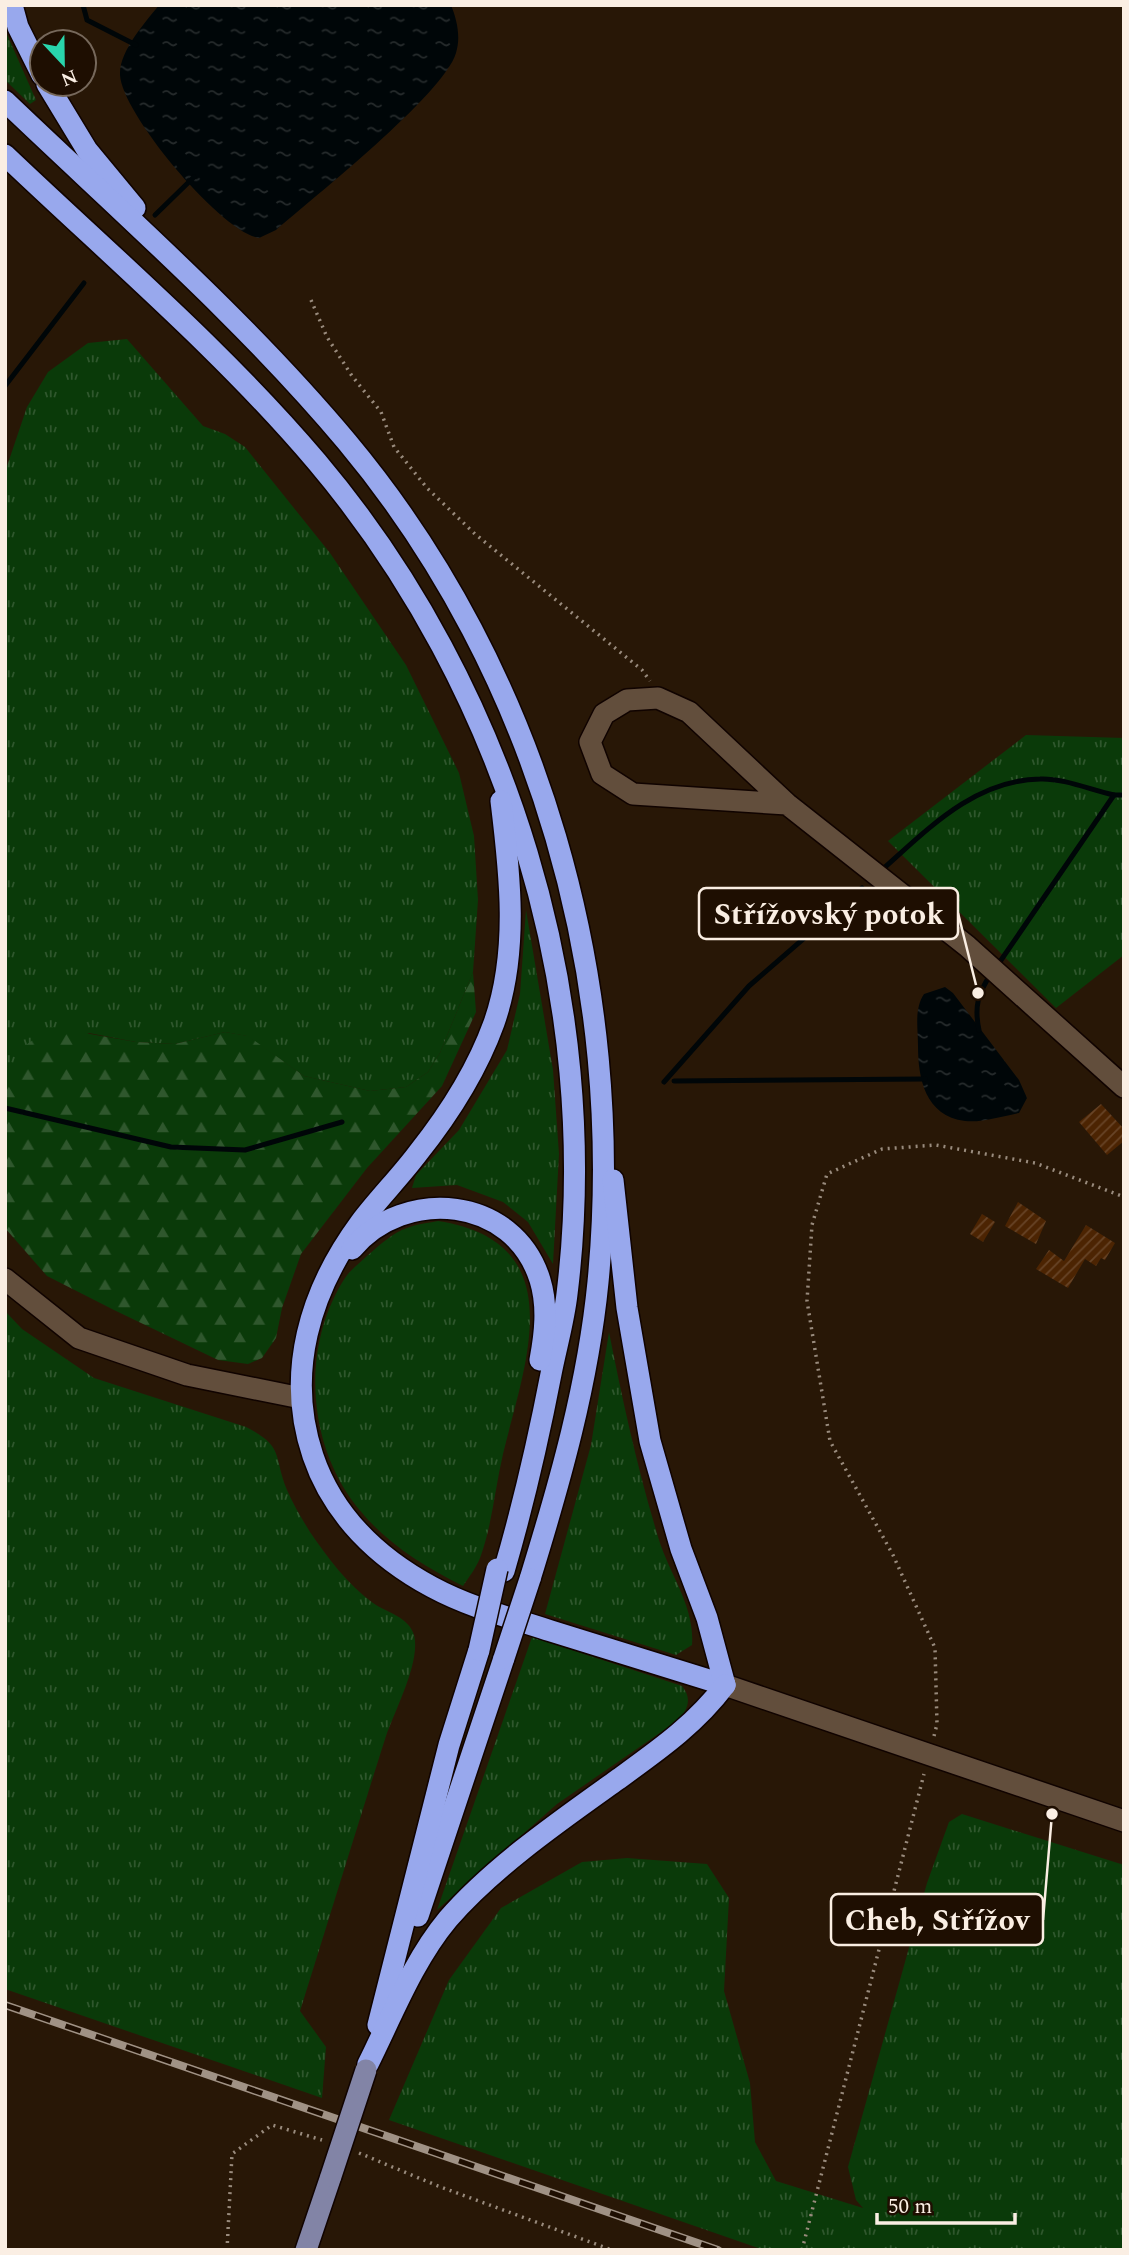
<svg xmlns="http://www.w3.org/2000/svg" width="1129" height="2255" font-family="Spectral,serif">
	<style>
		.grass { fill: url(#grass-tufts) }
		.forest { fill: url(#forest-firs) }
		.water { fill: url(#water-ripples) }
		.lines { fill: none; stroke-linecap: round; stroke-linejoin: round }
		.stream { stroke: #000608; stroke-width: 5 }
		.building { fill: url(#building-hatch) }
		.minor-casing { stroke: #100300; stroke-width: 24 }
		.major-casing { stroke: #100300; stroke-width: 24 }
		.highway-casing { stroke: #100300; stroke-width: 24 }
		.path { stroke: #998b7d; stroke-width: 3.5; stroke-dasharray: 2 5; stroke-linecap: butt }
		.minor { stroke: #624e3c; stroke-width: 21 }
		.major { stroke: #8284a6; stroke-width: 21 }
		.highway { stroke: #98a8ed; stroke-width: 21 }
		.rail-casing { stroke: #a09285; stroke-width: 8 }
		.rail { stroke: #1e0e01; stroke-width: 5; stroke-dasharray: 16; stroke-linecap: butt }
		.major-bridge-casing { stroke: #100300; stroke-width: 24; stroke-linecap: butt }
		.highway-bridge-casing { stroke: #100300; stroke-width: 24; stroke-linecap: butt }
		.major-bridge { stroke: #8284a6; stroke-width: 21 }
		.highway-bridge { stroke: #98a8ed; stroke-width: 21 }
		.leader { fill: none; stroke: #faeee3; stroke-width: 2.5 }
		.callout-dot { fill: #faeee3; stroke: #1e0e01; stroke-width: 2.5 }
		.callout { fill: #1e0e01; stroke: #faeee3; stroke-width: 2.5 }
		.callout-label { font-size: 30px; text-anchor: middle; font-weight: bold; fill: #faeee3 }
	</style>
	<defs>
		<pattern id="grass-tufts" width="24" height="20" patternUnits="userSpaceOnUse" patternTransform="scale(1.75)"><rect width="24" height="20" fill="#0a3a09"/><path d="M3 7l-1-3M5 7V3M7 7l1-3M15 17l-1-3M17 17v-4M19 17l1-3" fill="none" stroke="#2f572d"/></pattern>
		<pattern id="forest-firs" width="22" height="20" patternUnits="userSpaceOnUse" patternTransform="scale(1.75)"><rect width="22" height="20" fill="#0a3a09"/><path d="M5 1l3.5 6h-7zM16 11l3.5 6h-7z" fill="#2f572d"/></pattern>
		<pattern id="water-ripples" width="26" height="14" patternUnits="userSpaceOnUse" patternTransform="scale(1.75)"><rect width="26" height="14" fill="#000608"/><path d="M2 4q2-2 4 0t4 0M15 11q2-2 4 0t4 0" fill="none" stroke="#262b2c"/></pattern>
		<pattern id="building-hatch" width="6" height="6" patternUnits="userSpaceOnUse" patternTransform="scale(1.75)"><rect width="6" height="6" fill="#4c2402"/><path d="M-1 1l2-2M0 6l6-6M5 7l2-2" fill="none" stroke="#674427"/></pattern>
	</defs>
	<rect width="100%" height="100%" fill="#281706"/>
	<g class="grass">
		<polygon points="5,30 36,100 30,104 5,80"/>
		<polygon points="127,339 203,426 225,434 245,447 330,553 406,665 459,773 474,836 478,900 473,972 440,1053 428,1072 406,1087 370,1091 304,1076 247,1036 225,1032 175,1044 136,1042 89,1033 5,1079 5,472 27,407 48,372 88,343"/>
		<polygon points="1026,735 1124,738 1124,955 1056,1008 888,841"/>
		<polygon points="526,910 553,1070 559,1154 553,1264 528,1222 503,1202 457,1185 412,1188 416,1175 459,1130 507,1050 520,994"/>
		<path d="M438,1221c136,21 87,142 65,233 -8,34 -11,72 -23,104 -4,10 -11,19 -17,28 -44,-22 -83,-47 -112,-87 -45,-64 -48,-156 -6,-221 6,-9 16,-16 23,-23 11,-9 25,-23 39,-27 10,-4 21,-5 31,-7z"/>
		<path d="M5,1311l17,18 72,49 152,49c39,20 27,29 41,63 6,14 15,29 23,42 17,25 38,53 63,71 14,10 35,13 41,32 7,26 -19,75 -28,101 -29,91 -57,183 -86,275l26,36 -4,51 -317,-109z"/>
		<path d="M609,1332c14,71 29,139 50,208 11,35 36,67 33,105l-16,10 -131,-41 46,-169z"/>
		<path d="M532,1637l150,49c10,13 6,21 -2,33l-123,85 -120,106z"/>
		<polygon points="962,1814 1124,1865 1124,2250 764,2250 389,2120 449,1980 501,1908 582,1862 627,1858 707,1864 729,1898 724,1991 750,2083 755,2142 776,2181 863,2208 856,2200 848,2167 927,1883 949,1822"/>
	</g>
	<polygon class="forest" points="473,972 476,1012 442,1086 367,1168 301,1254 282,1308 276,1338 262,1358 248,1364 218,1360 114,1310 47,1276 5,1228 5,1079 26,1045 50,1027 136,1042 175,1044 225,1032 248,1036 304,1076 370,1091 406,1087 428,1072 440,1053"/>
	<g class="water">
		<path d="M159,5h292c6,15 10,32 5,48 -12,41 -143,145 -180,177l-17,8c-38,-6 -137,-124 -139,-163 -1,-24 25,-52 39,-70z"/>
		<path d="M945,987l8,6 66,87 8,18 -8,15c-16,3 -38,10 -54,8 -40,-5 -47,-43 -47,-75 0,-18 -4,-37 6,-52z"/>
	</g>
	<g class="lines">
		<g class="stream">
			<polyline points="83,5 87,20 136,45"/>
			<polyline points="155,215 194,177"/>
			<polyline points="5,386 84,283"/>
			<path d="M884,868c45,-40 91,-88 156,-89 23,-1 51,11 74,16"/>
			<polyline points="997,966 1114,795 1124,795"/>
			<path d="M979,1030c-5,-23 -1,-37 12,-56"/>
			<polyline points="674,1081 925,1079"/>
			<polyline points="664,1082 749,986 862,888"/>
			<polyline points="5,1108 171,1147 245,1150 342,1122"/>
		</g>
	</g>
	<g class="building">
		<polygon points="1101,1104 1124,1129 1124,1141 1107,1155 1079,1122"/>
		<polygon points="1018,1202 1046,1221 1036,1244 1005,1226"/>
		<polygon points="982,1214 995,1222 983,1242 970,1234"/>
		<polygon points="1086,1225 1115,1243 1105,1260 1101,1258 1096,1266 1085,1259 1068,1288 1036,1269 1049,1250 1064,1261"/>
	</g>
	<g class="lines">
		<defs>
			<g id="minor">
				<polyline points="787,804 633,794 602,774 590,742 604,714 627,700 658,698 689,712 787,804 967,946 1124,1087"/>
				<polyline points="5,1279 79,1338 187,1375 301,1398"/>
				<polyline points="725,1685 1124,1821"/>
			</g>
			<polyline id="major" points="306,2250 331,2176"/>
			<g id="highway">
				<polyline points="12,5 18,27 42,75"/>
				<polyline points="47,84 87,150 135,208"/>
				<path d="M5,101c116,111 239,218 342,341 193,231 280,543 251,840 -10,102 -38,200 -68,297"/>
				<path d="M5,155c106,101 218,196 312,307 191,226 286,539 250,832 -3,27 -11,54 -16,80 -13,67 -28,132 -47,197"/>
				<path d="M501,801c9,73 18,151 -7,222 -17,47 -45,91 -76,130 -18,24 -40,46 -58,70 -50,68 -75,150 -47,233 20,59 65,102 119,131 37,20 79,31 119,44 58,18 116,36 174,54"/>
				<polyline points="613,1180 627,1308 650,1441 681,1549 707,1618 725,1685"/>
				<path d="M352,1249c53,-63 162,-53 188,31 8,26 5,53 0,80"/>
				<polyline points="418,1916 504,1658"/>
				<polyline points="378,2025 449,1745 479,1650"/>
				<path d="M368,2064c24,-48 45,-103 80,-145 45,-52 113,-99 169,-139 40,-29 78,-55 108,-95"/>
			</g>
		</defs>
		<use href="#minor" class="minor-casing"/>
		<use href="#major" class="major-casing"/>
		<use href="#highway" class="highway-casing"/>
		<g class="path">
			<polyline points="311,300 327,337 352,376 381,412 394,447 427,488 475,534 642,670 650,681"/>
			<polyline points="934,1736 937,1724 935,1648 893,1555 830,1441 807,1301 812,1225 827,1174 882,1149 936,1145 1035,1163 1124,1197"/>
			<polyline points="359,2153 438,2186 612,2250"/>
			<polyline points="227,2250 232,2154 272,2125 322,2140"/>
			<polyline points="802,2250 924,1774"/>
		</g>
		<use href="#minor" class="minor"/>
		<use href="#major" class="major"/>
		<use href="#highway" class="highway"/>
		<defs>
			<polyline id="rail" points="5,2005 718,2250"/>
		</defs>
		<use href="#rail" class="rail-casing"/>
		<use href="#rail" class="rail"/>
		<defs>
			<polyline id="major-bridge" points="331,2176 366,2070"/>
			<g id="highway-bridge">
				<polyline points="479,1650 497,1569"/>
				<polyline points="504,1658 530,1579"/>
			</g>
		</defs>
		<use href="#major-bridge" class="major-bridge-casing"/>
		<use href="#highway-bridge" class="highway-bridge-casing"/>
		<use href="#major-bridge" class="major-bridge"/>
		<use href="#highway-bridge" class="highway-bridge"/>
	</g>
	<path class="leader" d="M978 993L958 913M1052 1814L1043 1920"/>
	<g class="callout-dot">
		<circle cx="978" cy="993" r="7"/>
		<circle cx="1052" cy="1814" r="7"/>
	</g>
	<g class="callout">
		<rect x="699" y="888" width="259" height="51" rx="7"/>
		<rect x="831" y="1894" width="212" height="51" rx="7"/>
	</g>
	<g class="callout-label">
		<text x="829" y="924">Střížovský potok</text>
		<text x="937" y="1930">Cheb, Střížov</text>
	</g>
	<rect width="1129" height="2255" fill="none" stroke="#faeee3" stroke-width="14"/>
	<g transform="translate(63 63) rotate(158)"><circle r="33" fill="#1e0e01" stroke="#76685b" stroke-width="2"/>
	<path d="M0-5L12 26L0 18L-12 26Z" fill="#29d5ac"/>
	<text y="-10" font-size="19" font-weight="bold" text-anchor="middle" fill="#faeee3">N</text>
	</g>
	<path d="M877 2213v10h138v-10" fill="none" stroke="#faeee3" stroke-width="3.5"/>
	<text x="888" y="2213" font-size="21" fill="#faeee3" stroke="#1e0e01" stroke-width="5" paint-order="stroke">50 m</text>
</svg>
